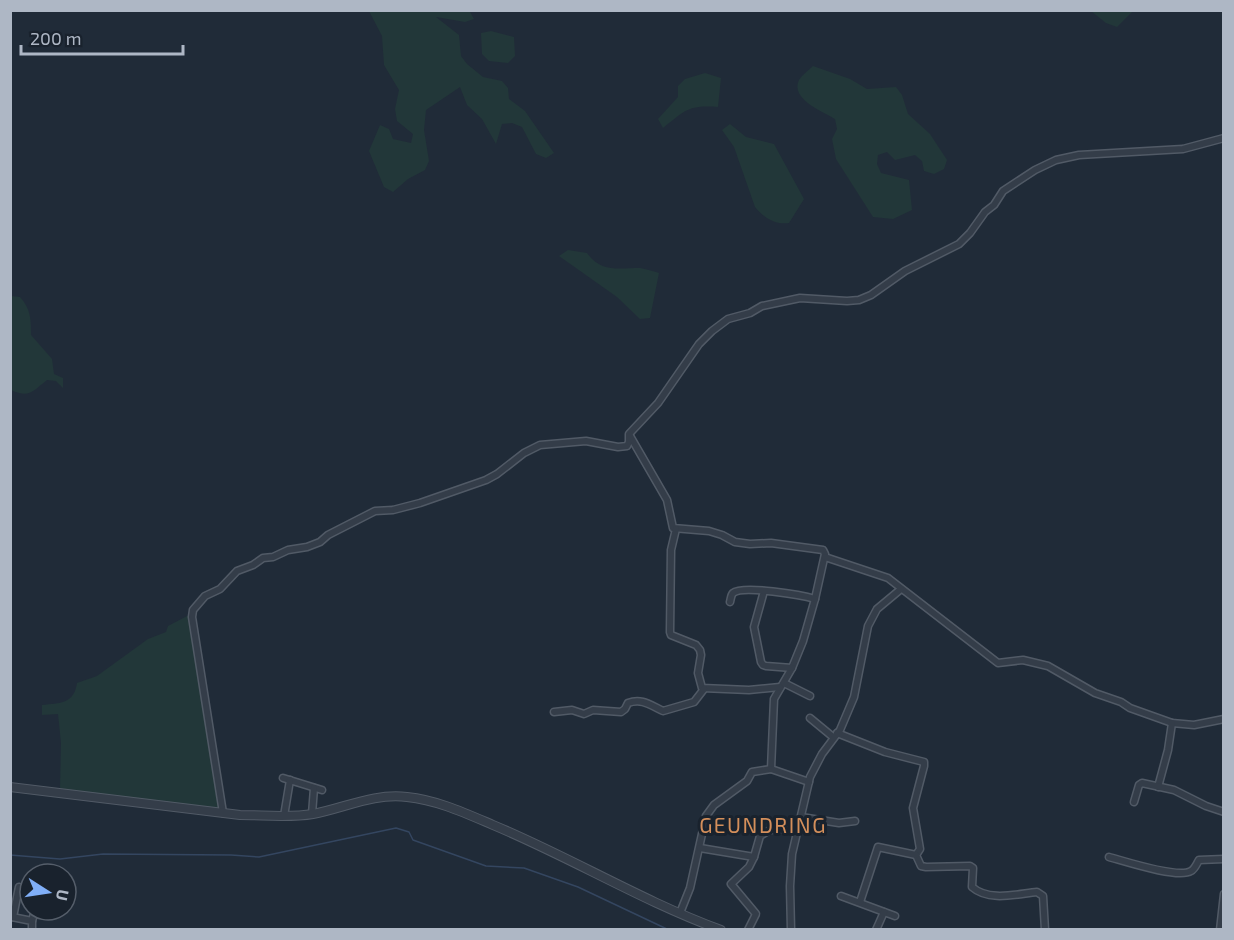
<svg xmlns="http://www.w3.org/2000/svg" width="1234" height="940" font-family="'Exo 2',sans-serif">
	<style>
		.green { fill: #223739 }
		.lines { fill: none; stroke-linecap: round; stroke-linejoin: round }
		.stream { stroke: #344660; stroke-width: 1.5 }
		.minor-casing { stroke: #515a66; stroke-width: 9 }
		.tertiary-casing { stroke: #515a66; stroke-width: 10 }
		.minor { stroke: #343d49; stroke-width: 6 }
		.tertiary { stroke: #343d49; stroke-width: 8 }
		.labels { text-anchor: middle; stroke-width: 6; stroke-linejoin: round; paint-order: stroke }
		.quarter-label { font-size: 21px; letter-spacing: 1.5px; fill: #d48f5b; stroke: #19222d }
	</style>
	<rect width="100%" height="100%" fill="#202b38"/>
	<g class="green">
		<polygon points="469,10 474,19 465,22 436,17 459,35 461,56 467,64 483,77 502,81 508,88 509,99 525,111 554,153 546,158 536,154 522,127 512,123 502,124 496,144 482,119 467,105 460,87 426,110 424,130 429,161 425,170 408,179 393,192 384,187 369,151 380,125 389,129 393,139 411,143 413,134 397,121 395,109 399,90 384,65 382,36 369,11"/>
		<polygon points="1091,11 1133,11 1117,27 1106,23"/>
		<polygon points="491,31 514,37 515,56 508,63 489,61 482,54 481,33"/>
		<path d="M813,66l37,13 17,10 29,-2 6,8 6,19 22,20 17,26 -3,9 -10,5 -10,-3 -2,-10 -7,-6 -20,5 -8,-8 -9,3 -1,9 4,9 28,7 3,30 -19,9 -20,-2 -37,-58 -4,-20 5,-10 -2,-10c-13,-8 -45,-20 -36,-39 3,-5 10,-10 14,-14z"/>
		<path d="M705,73l16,5 -3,29c-30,-2 -32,3 -55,21l-5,-9 20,-22v-11l7,-7z"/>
		<path d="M730,124l16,13 28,7 30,55 -15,24c-14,2 -25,-5 -34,-16l-21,-60 -12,-17z"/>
		<path d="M568,250l19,3c14,20 32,15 53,15 6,1 13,3 19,5l-9,45 -10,1 -23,-22 -58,-41z"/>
		<path d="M11,296l9,1c11,12 11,23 11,38l21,24 2,15 9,4v10l-7,-7 -9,-1c-15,12 -18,18 -36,10z"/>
		<path d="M189,615l3,1 33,196 -165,-21 1,-48 -3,-29 -16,1v-10c18,-2 32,-1 35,-22l20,-7 51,-37 18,-7 2,-6z"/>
	</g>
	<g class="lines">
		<polyline class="stream" points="10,855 60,859 103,854 231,855 259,857 396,828 409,832 413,840 486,866 524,868 578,887 669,930"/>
		<defs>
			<g id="minor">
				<polyline points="630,436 667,500 673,528 709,531 722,535 735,542 750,544 771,543 823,550 825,554 815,599 803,641 792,668 774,699 771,769 752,772 747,781 714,805 706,816 690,888 680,913"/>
				<polyline points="676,529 671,550 670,632 671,635 696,645 700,650 701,655 698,673 702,688 749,690 780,687"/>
				<polyline points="825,557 888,578 998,663 1023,660 1048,666 1095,693 1121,702 1130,708 1172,723 1194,725 1224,719"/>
				<polyline points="764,591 754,627 761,662 763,665 766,666 792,668"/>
				<path d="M730,602c1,-4 1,-7 3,-9 10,-8 69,2 82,6"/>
				<polyline points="784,683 810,696"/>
				<path d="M554,712l18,-2 12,4 9,-4 28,2 4,-3 3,-6c14,-5 22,2 35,8l31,-9 10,-13"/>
				<polyline points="810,718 833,737"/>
				<polyline points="837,733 885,752 924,762 924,766 913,808 920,849 916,855"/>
				<polyline points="771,769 809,782"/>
				<polyline points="283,778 322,790"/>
				<polyline points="1158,787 1168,750 1172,723"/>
				<polyline points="1134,802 1139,785 1142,783 1174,790 1206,806 1224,812"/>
				<polyline points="223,813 192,617 193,610 205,596 220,589 237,571 253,565 263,558 273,557 288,550 307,547 320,542 328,535 375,511 393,510 420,503 486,480 497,474 524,453 540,445 586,441 618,447 627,446 629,442 629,434 658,403 699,344 712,331 728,319 750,313 762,306 800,298 847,301 859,300 871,295 905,271 959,244 970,233 985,212 994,205 1003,191 1035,170 1056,160 1079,155 1183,149 1224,138"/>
				<polyline points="312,814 314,788"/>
				<polyline points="284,816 290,780"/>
				<polyline points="801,817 839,823 855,821"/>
				<polyline points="700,848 754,857 760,836 770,830 798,828"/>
				<path d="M916,855l5,11 5,1 44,-1 3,2 -1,19c17,15 45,7 65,5l6,4 2,34"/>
				<path d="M1109,857c15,4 69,22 82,14 4,-2 6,-8 8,-11l25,-1"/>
				<polyline points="841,896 895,916"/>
				<polyline points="860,902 878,847 916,855"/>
				<polyline points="12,917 32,921 32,930"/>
				<polyline points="13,917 19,887"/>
				<polyline points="32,921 35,910"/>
				<polyline points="748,930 756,914 731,884 749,867 754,857"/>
				<polyline points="791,930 790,886 792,854 810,777 822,754 840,730 854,697 868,626 877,609 901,589"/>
				<polyline points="876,930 884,912"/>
				<polyline points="1220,930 1224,894"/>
			</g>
			<path id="tertiary" d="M10,787l230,28c24,0 49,3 73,-1 32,-6 60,-21 94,-17 30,3 58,16 86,28 77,32 149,76 228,105"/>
		</defs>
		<use href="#minor" class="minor-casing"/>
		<use href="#tertiary" class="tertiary-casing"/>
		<use href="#minor" class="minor"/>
		<use href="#tertiary" class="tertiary"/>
	</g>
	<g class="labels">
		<g class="quarter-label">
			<text x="763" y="833">GEUNDRING</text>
		</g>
	</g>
	<rect width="1234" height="940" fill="none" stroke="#aeb7c5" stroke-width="24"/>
	<g transform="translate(48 892) rotate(102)"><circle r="28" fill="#19222d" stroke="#555e6a" stroke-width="1.5"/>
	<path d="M0-4.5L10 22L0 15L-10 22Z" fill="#80aff8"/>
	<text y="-9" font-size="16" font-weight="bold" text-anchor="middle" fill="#aeb7c5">U</text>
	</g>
	<path d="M21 45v9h162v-9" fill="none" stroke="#aeb7c5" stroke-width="3"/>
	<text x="30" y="45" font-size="18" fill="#aeb7c5" stroke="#19222d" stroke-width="4.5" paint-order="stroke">200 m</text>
</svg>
